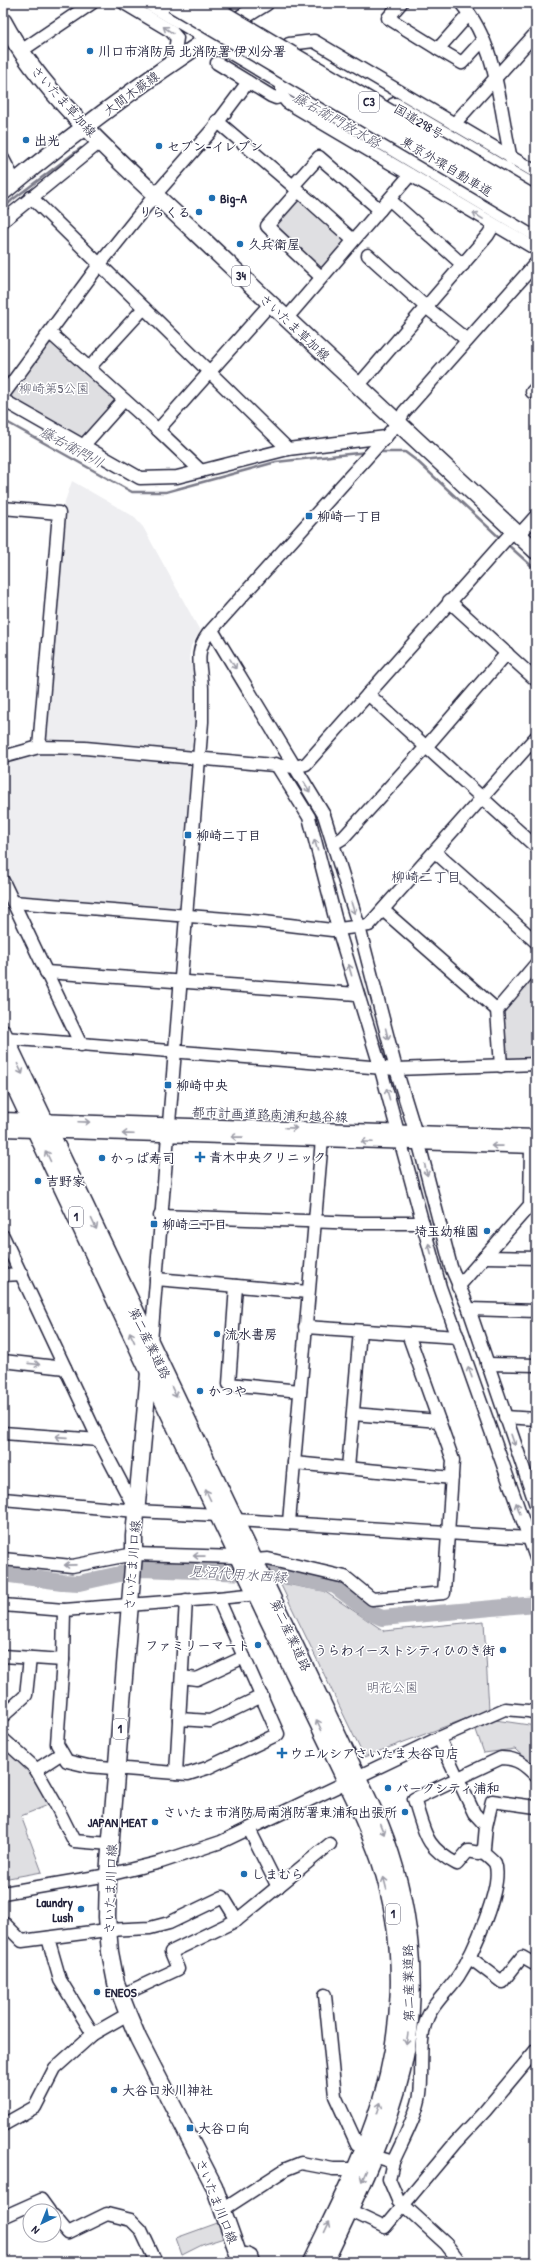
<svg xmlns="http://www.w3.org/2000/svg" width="539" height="2265" font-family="'Patrick Hand','Klee One',sans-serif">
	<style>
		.built { fill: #eeeef1 }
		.green { fill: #dfdfe2; stroke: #80808e }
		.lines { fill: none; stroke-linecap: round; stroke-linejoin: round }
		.stream { stroke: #7a7a88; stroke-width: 2.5 }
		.river { stroke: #b4b4bc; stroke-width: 16 }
		.minor-casing { stroke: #22223b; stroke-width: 15 }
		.major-casing { stroke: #22223b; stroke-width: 19 }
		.highway-casing { stroke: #22223b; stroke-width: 21 }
		.minor { stroke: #fff; stroke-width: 12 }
		.major { stroke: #fff; stroke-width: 16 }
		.highway { stroke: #fff; stroke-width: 18 }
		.highway-bridge-casing { stroke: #22223b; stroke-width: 21; stroke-linecap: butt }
		.highway-bridge { stroke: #fff; stroke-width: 18 }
		.oneway { stroke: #9c9ca7 }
		.poi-dot { fill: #1f6fb2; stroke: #fff; stroke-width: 1.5 }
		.labels { text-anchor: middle; stroke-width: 3; stroke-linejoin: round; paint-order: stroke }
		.shield { fill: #fff; stroke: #646476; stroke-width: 1 }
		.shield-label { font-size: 12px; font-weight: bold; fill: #22223b }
		.poi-label { font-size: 13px; font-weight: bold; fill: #22223b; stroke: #fff; text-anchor: start }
		.street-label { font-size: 13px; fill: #22223b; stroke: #fff }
		.park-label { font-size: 13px; fill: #5b5b6d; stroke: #fff }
		.water-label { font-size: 14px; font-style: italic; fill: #5c5c6f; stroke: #fff }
		.neighbourhood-label { font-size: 14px; fill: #22223b; stroke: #fff }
	</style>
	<rect width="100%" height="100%" fill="#fff"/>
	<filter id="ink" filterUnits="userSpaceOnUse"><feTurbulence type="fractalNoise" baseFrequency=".025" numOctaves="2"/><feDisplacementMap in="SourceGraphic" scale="8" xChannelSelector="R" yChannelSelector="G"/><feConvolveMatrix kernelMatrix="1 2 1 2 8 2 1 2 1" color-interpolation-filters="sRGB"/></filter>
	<g filter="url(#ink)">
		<g class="built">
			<polygon points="72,481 133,516 143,527 200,631 191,646 189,659 193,665 196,709 193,746 189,750 50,740 45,737 63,507"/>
			<polygon points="37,750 187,761 191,768 181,907 175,911 22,897 17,894 3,864 3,763"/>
		</g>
		<g class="green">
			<polygon points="299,197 347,242 320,271 273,227"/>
			<polygon points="54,343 115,399 115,404 82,440 11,402 8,394 46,344"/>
			<polygon points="536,974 536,1059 510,1060 507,1058 501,1013"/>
			<polygon points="280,1583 324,1591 384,1631 484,1621 489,1710 364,1757"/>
			<polygon points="495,1720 536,1726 536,1769 515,1749 484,1753 476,1730"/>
			<polygon points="3,1743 23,1760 53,1803 21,1816 42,1872 3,1879"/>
			<polygon points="223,2221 227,2237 202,2245 182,2255 176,2238"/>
		</g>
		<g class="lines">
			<g class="stream">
				<polyline points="3,209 12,200 81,148"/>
				<polyline points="3,420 132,492 166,492 276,462 367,452"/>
				<polyline points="378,452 405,452 417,461 501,539"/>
				<polyline points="507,544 536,570"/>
			</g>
			<g class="river">
				<polyline points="138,3 164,18"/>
				<polyline points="3,1574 62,1582 79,1583 142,1569 276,1574 335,1586 369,1612 382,1618 536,1604"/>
			</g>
			<defs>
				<g id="minor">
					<polyline points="124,3 171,31 177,38 173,63"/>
					<polyline points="401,3 388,18 438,49 469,14"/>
					<path d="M461,3c37,43 38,103 50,156"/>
					<polyline points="289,44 314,41 536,172"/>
					<polyline points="438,49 462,63 483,40"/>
					<polyline points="21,51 92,3"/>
					<polyline points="217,63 271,96 276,98 282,96"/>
					<polyline points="282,80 282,96 287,102 536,249"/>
					<polyline points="217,121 293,186 319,157 380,210"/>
					<polyline points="454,124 536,33"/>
					<polyline points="3,159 15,182"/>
					<polyline points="293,186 353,240"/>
					<polyline points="298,191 267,226 321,277"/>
					<polyline points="31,197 288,449"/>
					<polyline points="390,200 463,265"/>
					<polyline points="3,221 100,142"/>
					<polyline points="368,255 426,307 467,340"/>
					<polyline points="286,319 410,175"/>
					<polyline points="50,333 158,430"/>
					<polyline points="89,368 144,308"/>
					<polyline points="358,386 488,235 494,225"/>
					<polyline points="532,392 536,388"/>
					<polyline points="3,395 99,265 155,195 212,130 248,82"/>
					<polyline points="3,400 140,478 177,477 288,449 386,437"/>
					<polyline points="83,446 124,400"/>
					<polyline points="201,471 158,430 270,304"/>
					<polyline points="3,508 59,513 39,747"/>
					<polyline points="519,535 536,516"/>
					<polyline points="449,601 536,680"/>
					<polyline points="212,630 324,815 359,927 396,1069 419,1144 451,1267 469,1309 536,1505"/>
					<polyline points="368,694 536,847"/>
					<polyline points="3,757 39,747 85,748 295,767 306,764 514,530"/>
					<polyline points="276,764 309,817 338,929 380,1066 440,1287 536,1558"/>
					<polyline points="333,844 343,838 426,747 507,653"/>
					<polyline points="435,852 536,942"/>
					<polyline points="3,881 81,1045"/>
					<polyline points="13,902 264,922 332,930 369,925 536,737"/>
					<polyline points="383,910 497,1010"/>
					<polyline points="46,972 357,994"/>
					<polyline points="5,1038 396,1069 536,1064"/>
					<polyline points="501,1066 497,1010 536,964"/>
					<polyline points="3,1119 536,1136"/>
					<polyline points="3,1130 536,1147"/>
					<polyline points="160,1216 361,1223 423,1223"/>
					<polyline points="3,1236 99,1440 136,1511"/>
					<polyline points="484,1257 536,1258"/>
					<polyline points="3,1275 22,1274"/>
					<polyline points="156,1279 308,1292"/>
					<polyline points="236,1286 229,1384 300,1391"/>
					<polyline points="458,1287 530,1205 531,1146"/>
					<polyline points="469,1309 536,1311"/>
					<polyline points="305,1327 458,1337"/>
					<path d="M151,1342l51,-620c0,-11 0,-23 0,-34 -1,-21 -8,-35 6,-54l190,-211 6,-11 132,-149"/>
					<polyline points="3,1361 65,1368"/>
					<polyline points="487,1364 536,1365"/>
					<polyline points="353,1414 439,1421"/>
					<polyline points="505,1417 536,1419"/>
					<polyline points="3,1433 99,1440"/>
					<polyline points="294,1463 452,1478"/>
					<polyline points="348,1468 360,1331"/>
					<polyline points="3,1499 136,1511 218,1515"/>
					<polyline points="236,1520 529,1538"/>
					<polyline points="289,1522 322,1139"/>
					<polyline points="3,1559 72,1566 134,1554 238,1557"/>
					<polyline points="255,1560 268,1559 345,1577 372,1599 444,1593 453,1460 408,1334"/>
					<polyline points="3,1605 64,1610 218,1598 248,1595 256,1591"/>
					<polyline points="64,1610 63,1660 57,1744 67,1761 88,1766 188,1774 207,1768 278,1734 218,1598"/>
					<polyline points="3,1656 63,1660"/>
					<polyline points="182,1677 197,1679 244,1657"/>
					<polyline points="3,1716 26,1695 30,1658"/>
					<polyline points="179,1719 210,1721 262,1696"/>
					<polyline points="439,1738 474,1813 486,1826"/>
					<polyline points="3,1739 35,1768 55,1803 74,1841 110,1844"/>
					<polyline points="36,1770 62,1753"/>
					<polyline points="176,1773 186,1600"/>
					<path d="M536,1776c-11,-11 -19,-18 -35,-18l-87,41c11,33 10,48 43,65l11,-13 11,2 5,-5 2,-22 6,-25 44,6"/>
					<polyline points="249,1829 278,1887"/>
					<polyline points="3,1893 108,1875 161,1862 221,1842 439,1738 505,1709 528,1711 536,1713"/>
					<polyline points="3,1922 22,1941 107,1930 150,1928 169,1923 223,1897 237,1920"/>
					<polyline points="48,1938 60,1980 93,2034"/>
					<polyline points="469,1957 502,1982 522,1957 536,1965"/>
					<polyline points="325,1995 335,2096 357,2144 364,2147"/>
					<polyline points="120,1996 178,1969 171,1952 237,1920 330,1844"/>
					<polyline points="3,2125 35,2107 55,2068 93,2034 128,2014"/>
					<polyline points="373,2156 393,2162 389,2179 398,2200 446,2244 460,2262"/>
					<path d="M393,2162c8,-18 25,-49 27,-68 3,-21 -2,-55 7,-75 5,-15 24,-31 32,-44 13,-20 45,-90 36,-112 -3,-4 -10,-9 -13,-12"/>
					<polyline points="224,2209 286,2169 301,2163 333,2169 355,2169"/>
					<polyline points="349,2210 385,2227 456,2142 485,2111 536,2050"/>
					<polyline points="54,2216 68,2233 107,2214 131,2220 141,2230 156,2262"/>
					<polyline points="3,2217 41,2200 49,2211"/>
					<polyline points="239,2256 246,2254 251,2256 253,2262"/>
				</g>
				<g id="major">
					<path d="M3,21c41,78 129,151 193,212 112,107 226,212 340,318"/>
					<path d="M3,192c83,-69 170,-133 262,-189"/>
					<path d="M3,1033l377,791c31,77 41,166 22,247 -16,67 -48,129 -77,191"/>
					<path d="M3,1062l146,310 207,430c8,19 17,39 24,59 28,85 24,177 -6,261 -17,48 -41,94 -63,140"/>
					<polyline points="149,1372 134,1536 134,1554 108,1875 107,1917 110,1952 116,1983 128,2014 138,2038 214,2186 241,2262"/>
				</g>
				<g id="highway">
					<polyline points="153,3 536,232"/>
					<polyline points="395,107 536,190"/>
				</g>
			</defs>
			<use href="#minor" class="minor-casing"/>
			<use href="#major" class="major-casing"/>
			<use href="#highway" class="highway-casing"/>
			<use href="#minor" class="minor"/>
			<use href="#major" class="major"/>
			<use href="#highway" class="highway"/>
			<defs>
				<g id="highway-bridge">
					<polyline points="173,3 536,219"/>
					<polyline points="203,3 536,201"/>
				</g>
			</defs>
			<use href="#highway-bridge" class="highway-bridge-casing"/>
			<use href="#highway-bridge" class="highway-bridge"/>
		</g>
		<defs><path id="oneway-shaft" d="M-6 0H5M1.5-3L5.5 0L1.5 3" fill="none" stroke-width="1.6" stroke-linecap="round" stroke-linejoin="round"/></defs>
		<g class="oneway">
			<use href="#oneway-shaft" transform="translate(168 30) rotate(-145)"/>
			<use href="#oneway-shaft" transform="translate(478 216) rotate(-149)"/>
			<use href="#oneway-shaft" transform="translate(233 664) rotate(59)"/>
			<use href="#oneway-shaft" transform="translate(307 787) rotate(59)"/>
			<use href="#oneway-shaft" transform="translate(316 845) rotate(-105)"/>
			<use href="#oneway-shaft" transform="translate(353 908) rotate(72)"/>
			<use href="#oneway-shaft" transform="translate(350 970) rotate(-106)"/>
			<use href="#oneway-shaft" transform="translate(387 1034) rotate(76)"/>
			<use href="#oneway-shaft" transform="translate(20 1069) rotate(64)"/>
			<use href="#oneway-shaft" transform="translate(388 1094) rotate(-106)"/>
			<use href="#oneway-shaft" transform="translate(84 1122) rotate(2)"/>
			<use href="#oneway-shaft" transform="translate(291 1128) rotate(2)"/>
			<use href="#oneway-shaft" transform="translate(128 1134) rotate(-178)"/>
			<use href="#oneway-shaft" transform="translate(237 1137) rotate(-179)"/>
			<use href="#oneway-shaft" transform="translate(367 1142) rotate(-177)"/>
			<use href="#oneway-shaft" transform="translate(497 1146) rotate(-179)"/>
			<use href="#oneway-shaft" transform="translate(48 1156) rotate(-115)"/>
			<use href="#oneway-shaft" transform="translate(426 1170) rotate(76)"/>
			<use href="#oneway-shaft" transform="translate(94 1224) rotate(65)"/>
			<use href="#oneway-shaft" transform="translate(430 1249) rotate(-105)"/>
			<use href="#oneway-shaft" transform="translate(132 1337) rotate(-115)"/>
			<use href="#oneway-shaft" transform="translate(34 1364) rotate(6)"/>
			<use href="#oneway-shaft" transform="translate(470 1372) rotate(-109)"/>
			<use href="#oneway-shaft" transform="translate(174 1392) rotate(64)"/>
			<use href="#oneway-shaft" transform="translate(61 1437) rotate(-176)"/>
			<use href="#oneway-shaft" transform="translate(513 1440) rotate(71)"/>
			<use href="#oneway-shaft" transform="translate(208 1495) rotate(-116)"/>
			<use href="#oneway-shaft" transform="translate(518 1508) rotate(-109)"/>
			<use href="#oneway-shaft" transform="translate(199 1556) rotate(-179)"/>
			<use href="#oneway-shaft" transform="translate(70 1565) rotate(179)"/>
			<use href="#oneway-shaft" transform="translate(319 1725) rotate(-115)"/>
			<use href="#oneway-shaft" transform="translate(382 1829) rotate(68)"/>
			<use href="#oneway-shaft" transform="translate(385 1883) rotate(-104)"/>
			<use href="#oneway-shaft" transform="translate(407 2039) rotate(99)"/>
			<use href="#oneway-shaft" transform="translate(379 2108) rotate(-72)"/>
			<use href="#oneway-shaft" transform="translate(364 2176) rotate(114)"/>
			<use href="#oneway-shaft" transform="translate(327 2227) rotate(-65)"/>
		</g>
	</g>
	<g class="poi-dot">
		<circle cx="90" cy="51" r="4"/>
		<circle cx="26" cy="140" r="4"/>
		<circle cx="159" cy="146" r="4"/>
		<circle cx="212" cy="198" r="4"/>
		<circle cx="199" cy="212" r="4"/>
		<circle cx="240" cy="244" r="4"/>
		<rect x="305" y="512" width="8" height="8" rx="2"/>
		<rect x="184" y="831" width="8" height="8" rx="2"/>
		<rect x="164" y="1081" width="8" height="8" rx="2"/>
		<path d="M198 1151h4v4h4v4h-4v4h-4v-4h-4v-4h4z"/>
		<circle cx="102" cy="1158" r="4"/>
		<circle cx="38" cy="1181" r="4"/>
		<rect x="150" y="1220" width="8" height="8" rx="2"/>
		<circle cx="487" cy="1231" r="4"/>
		<circle cx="217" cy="1334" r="4"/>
		<circle cx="200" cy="1391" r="4"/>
		<circle cx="258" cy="1645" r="4"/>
		<circle cx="503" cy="1650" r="4"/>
		<path d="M280 1747h4v4h4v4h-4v4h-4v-4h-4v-4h4z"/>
		<circle cx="388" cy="1788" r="4"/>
		<circle cx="405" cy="1812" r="4"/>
		<circle cx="155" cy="1822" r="4"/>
		<circle cx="244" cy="1874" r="4"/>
		<circle cx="81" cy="1909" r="4"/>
		<circle cx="97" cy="1992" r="4"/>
		<circle cx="114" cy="2090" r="4"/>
		<rect x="186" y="2124" width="8" height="8" rx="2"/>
	</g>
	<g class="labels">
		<g class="shield">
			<rect x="359" y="92" width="20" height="20" rx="3"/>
			<rect x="232" y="266" width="18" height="20" rx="3"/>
			<rect x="69" y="1207" width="14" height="20" rx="3"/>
			<rect x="113" y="1719" width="14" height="20" rx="3"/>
			<rect x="386" y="1904" width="14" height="20" rx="3"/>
		</g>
		<g class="shield-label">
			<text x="369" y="106">C3</text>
			<text x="241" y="280">34</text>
			<text x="76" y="1221">1</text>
			<text x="120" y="1733">1</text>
			<text x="393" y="1918">1</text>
		</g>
		<g class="poi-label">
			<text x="98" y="56">川口市消防局 北消防署 伊刈分署</text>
			<text x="34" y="145">出光</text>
			<text x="167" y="151">セブン-イレブン</text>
			<text x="220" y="203">Big-A</text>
			<text x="191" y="217" text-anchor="end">りらくる</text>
			<text x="248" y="249">久兵衛屋</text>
			<text x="317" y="521">柳崎一丁目</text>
			<text x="196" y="840">柳崎二丁目</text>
			<text x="176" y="1090">柳崎中央</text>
			<text x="209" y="1162">青木中央クリニック</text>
			<text x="110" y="1163">かっぱ寿司</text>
			<text x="46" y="1186">吉野家</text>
			<text x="162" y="1229">柳崎三丁目</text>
			<text x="479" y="1236" text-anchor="end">埼玉幼稚園</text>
			<text x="225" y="1339">流水書房</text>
			<text x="208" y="1396">かつや</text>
			<text x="250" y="1650" text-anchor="end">ファミリーマート</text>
			<text x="495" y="1655" text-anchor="end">うらわイーストシティひのき街</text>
			<text x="290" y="1758">ウエルシアさいたま大谷口店</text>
			<text x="396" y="1793">パークシティ浦和</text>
			<text x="397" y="1817" text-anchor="end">さいたま市消防局南消防署東浦和出張所</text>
			<text x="147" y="1827" text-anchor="end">JAPAN MEAT</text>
			<text x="252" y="1879">しまむら</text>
			<text x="73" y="1907" text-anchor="end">Laundry<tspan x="73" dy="15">Lush</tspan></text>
			<text x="105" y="1997">ENEOS</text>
			<text x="122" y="2095">大谷口氷川神社</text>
			<text x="198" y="2133">大谷口向</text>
		</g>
		<g class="street-label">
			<text transform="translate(131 93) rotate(-36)" y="5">大間木蕨線</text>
			<text transform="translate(64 101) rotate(48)" y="5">さいたま草加線</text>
			<text transform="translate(419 121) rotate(31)" y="5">国道298号</text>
			<text transform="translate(447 166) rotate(31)" y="5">東京外環自動車道</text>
			<text transform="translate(295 327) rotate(43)" y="5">さいたま草加線</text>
			<text transform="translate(270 1114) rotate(2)" y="5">都市計画道路南浦和越谷線</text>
			<text transform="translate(150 1343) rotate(64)" y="5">第二産業道路</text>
			<text transform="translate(132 1565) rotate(-86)" y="5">さいたま川口線</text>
			<text transform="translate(291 1635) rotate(65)" y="5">第二産業道路</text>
			<text transform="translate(110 1889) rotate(-88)" y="5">さいたま川口線</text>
			<text transform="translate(408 1983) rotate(-91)" y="5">第二産業道路</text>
			<text transform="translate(217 2201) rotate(68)" y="5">さいたま川口線</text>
		</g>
		<g class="park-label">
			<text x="54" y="393">柳崎第5公園</text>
			<text x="392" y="1692">明花公園</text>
		</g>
		<g class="water-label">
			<text transform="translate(337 120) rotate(30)" y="5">藤右衛門放水路</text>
			<text transform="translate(72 447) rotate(29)" y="5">藤右衛門川</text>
			<text transform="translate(238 1574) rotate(4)" y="5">見沼代用水西縁</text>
		</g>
		<g class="neighbourhood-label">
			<text x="426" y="882">柳崎二丁目</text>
		</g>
	</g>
	<rect width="539" height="2265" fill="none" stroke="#fff" stroke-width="16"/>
	<rect x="8" y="8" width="523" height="2249" fill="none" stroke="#22223b" stroke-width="1.5" filter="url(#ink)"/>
	<g transform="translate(42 2223) rotate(223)"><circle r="19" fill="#ffffff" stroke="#a7a7b1"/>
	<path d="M0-3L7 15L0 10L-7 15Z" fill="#1f6fb2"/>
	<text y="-6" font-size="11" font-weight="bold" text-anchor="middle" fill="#22223b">N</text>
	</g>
</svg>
